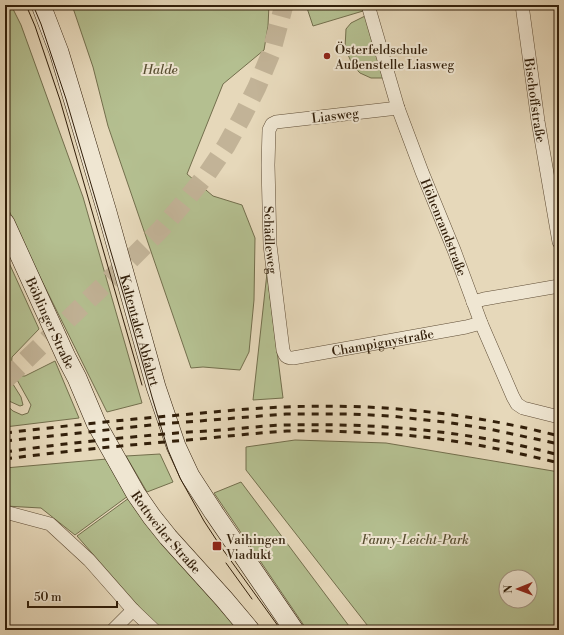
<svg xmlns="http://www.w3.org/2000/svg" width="564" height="635" font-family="'Libre Bodoni',serif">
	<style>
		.green { fill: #b4bf90; stroke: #736f4d; fill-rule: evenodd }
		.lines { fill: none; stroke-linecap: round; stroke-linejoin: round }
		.secondary-tunnel { stroke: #c2b397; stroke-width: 19; stroke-dasharray: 19 10; stroke-linecap: butt }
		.street-casing { stroke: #5f4d36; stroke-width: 14 }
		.secondary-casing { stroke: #321f0a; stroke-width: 20 }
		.street { stroke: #efe6d2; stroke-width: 13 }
		.secondary { stroke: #efe6d2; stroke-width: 19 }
		.tram { stroke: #321f0a; stroke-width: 1 }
		.rail { stroke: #321f0a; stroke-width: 3; stroke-dasharray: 7 7; stroke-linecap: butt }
		.poi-dot { fill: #8f2418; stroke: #efe6d2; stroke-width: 1.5 }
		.labels { text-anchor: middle; stroke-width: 4; stroke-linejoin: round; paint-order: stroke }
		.poi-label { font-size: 13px; fill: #321f0a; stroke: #efe6d2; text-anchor: start }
		.park-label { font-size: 13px; font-style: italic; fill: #594f32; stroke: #efe6d2 }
		.street-label { font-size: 13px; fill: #321f0a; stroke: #efe6d2 }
	</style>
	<rect width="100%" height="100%" fill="#e6d8ba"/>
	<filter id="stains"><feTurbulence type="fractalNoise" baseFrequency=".005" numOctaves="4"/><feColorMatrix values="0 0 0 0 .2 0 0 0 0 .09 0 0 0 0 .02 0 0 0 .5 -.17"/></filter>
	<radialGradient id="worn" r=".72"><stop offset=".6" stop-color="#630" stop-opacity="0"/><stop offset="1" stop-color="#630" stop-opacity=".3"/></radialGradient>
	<g class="green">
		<polygon points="5,5 11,5 21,25 83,197 142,403 107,412 35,267 5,202"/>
		<polygon points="72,5 269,5 268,26 264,50 223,84 187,174 213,196 242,205 255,238 254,300 249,352 240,370 203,367 191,368 108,126 93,67"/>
		<polygon points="306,5 361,5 363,11 313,26"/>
		<polygon points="365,16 383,78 371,78 360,73 353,66 345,48 346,29 351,23"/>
		<polygon points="5,254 39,329 12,357 11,370 5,375"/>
		<polygon points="267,273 283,398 253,400"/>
		<polygon points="55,361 79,418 5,427 5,404 13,411 22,415 28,413 31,405 16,378 18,376 25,376"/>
		<polygon points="11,381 21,397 23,405 20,406 9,401 5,396 5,386"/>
		<path d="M295,440l91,3 173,29v119l-4,39h-184l-125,-160v-23zM506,577h24v24h-24z"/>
		<polygon points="160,454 173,482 147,492 126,456"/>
		<polygon points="107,459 128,496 75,535 41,508 5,506 5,468"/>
		<polygon points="241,482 352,630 307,630 214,493"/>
		<polygon points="129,498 238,630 163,630 141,609 77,536"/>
	</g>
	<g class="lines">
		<polyline class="secondary-tunnel" points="5,380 129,261 161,229 181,206 207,174 226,146 242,117 257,87 271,53 284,5"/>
		<defs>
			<g id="street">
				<path id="s1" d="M368,5l30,103 24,64 25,61 7,17 27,73 32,74 4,7 6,4 36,9"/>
				<path id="s2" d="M522,5l16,116 21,121"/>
				<path id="s3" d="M398,108l-122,14 -4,2 -3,6 -1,35 2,80 13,105c2,6 3,8 10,8l173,-31 15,-4"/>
				<polyline points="473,302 484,299 559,286"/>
				<polyline points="5,512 50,524 89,560 133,610 154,630"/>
				<polyline points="113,630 133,610"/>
			</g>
			<g id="secondary">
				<path id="s4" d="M41,5l18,47 19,63 29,97 49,175 20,59 14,30 24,37 80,117"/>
				<path id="s5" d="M5,223l61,134 11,21 19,45 40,71 16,23 16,20 56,62 26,31"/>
			</g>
		</defs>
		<use href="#street" class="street-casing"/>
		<use href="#secondary" class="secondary-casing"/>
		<use href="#street" class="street"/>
		<use href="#secondary" class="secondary"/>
		<g class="tram">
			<polyline points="26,5 35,26 60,100 142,385"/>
			<polyline points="33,5 41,24 66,99 125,300 152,397 168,450 180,478 204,521 221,547 281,630"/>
			<polyline points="226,563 252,599"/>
		</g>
		<g class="rail">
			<path d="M5,433c58,-7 117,-13 175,-18 35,-3 70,-7 106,-8 91,-4 185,6 273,29"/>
			<polyline points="5,441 161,424 286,414 351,414 390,416 445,422 489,429 559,444"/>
			<path d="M5,452c61,-9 123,-15 184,-20 22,-1 44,-3 66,-5 11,-1 23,-2 34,-2 90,-2 182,6 270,30"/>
			<path d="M5,459c61,-8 122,-14 183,-19 33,-3 66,-7 99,-9 33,-1 67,1 100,3 58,3 116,15 172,29"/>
		</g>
	</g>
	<g class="poi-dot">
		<circle cx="327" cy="56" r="4"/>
		<rect x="212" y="541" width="10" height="10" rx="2"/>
	</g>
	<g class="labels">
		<g class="poi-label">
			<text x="335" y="54">Österfeldschule<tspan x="335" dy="15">Außenstelle Liasweg</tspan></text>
			<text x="226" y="544">Vaihingen<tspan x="226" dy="15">Viadukt</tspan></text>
		</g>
		<g class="park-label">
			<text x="160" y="74">Halde</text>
			<text x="415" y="544">Fanny-Leicht-Park</text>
		</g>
		<g class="street-label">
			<text dy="5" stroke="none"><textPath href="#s2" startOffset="96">Bischoffstraße</textPath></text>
			<text transform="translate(335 115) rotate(-7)" y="5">Liasweg</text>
			<text dy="5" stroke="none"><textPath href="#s1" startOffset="235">Höhenrandstraße</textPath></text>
			<text dy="5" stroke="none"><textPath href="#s3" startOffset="244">Schädleweg</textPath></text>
			<text dy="5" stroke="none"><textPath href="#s5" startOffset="110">Böblinger Straße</textPath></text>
			<text dy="5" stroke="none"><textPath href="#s4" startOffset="340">Kaltentaler Abfahrt</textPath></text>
			<text dy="5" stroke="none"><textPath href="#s3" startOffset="460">Champignystraße</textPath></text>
			<text dy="5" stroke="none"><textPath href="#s5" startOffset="350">Rottweiler Straße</textPath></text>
		</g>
	</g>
	<rect width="564" height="635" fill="none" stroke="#e6d8ba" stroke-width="20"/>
	<rect x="6" y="6" width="552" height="623" fill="none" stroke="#321f0a" stroke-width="2"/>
	<rect x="10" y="10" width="544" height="615" fill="none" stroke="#321f0a"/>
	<g transform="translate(518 589) rotate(269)"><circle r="19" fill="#efe6d2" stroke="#a39682"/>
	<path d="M0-3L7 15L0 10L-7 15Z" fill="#8f2418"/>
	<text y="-6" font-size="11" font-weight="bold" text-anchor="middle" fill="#321f0a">N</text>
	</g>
	<path d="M28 601v6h89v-6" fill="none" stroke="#321f0a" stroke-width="2"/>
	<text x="34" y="601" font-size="12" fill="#321f0a" stroke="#efe6d2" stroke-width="3" paint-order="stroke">50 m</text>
	<rect width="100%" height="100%" filter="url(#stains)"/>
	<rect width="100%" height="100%" fill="url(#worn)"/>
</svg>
